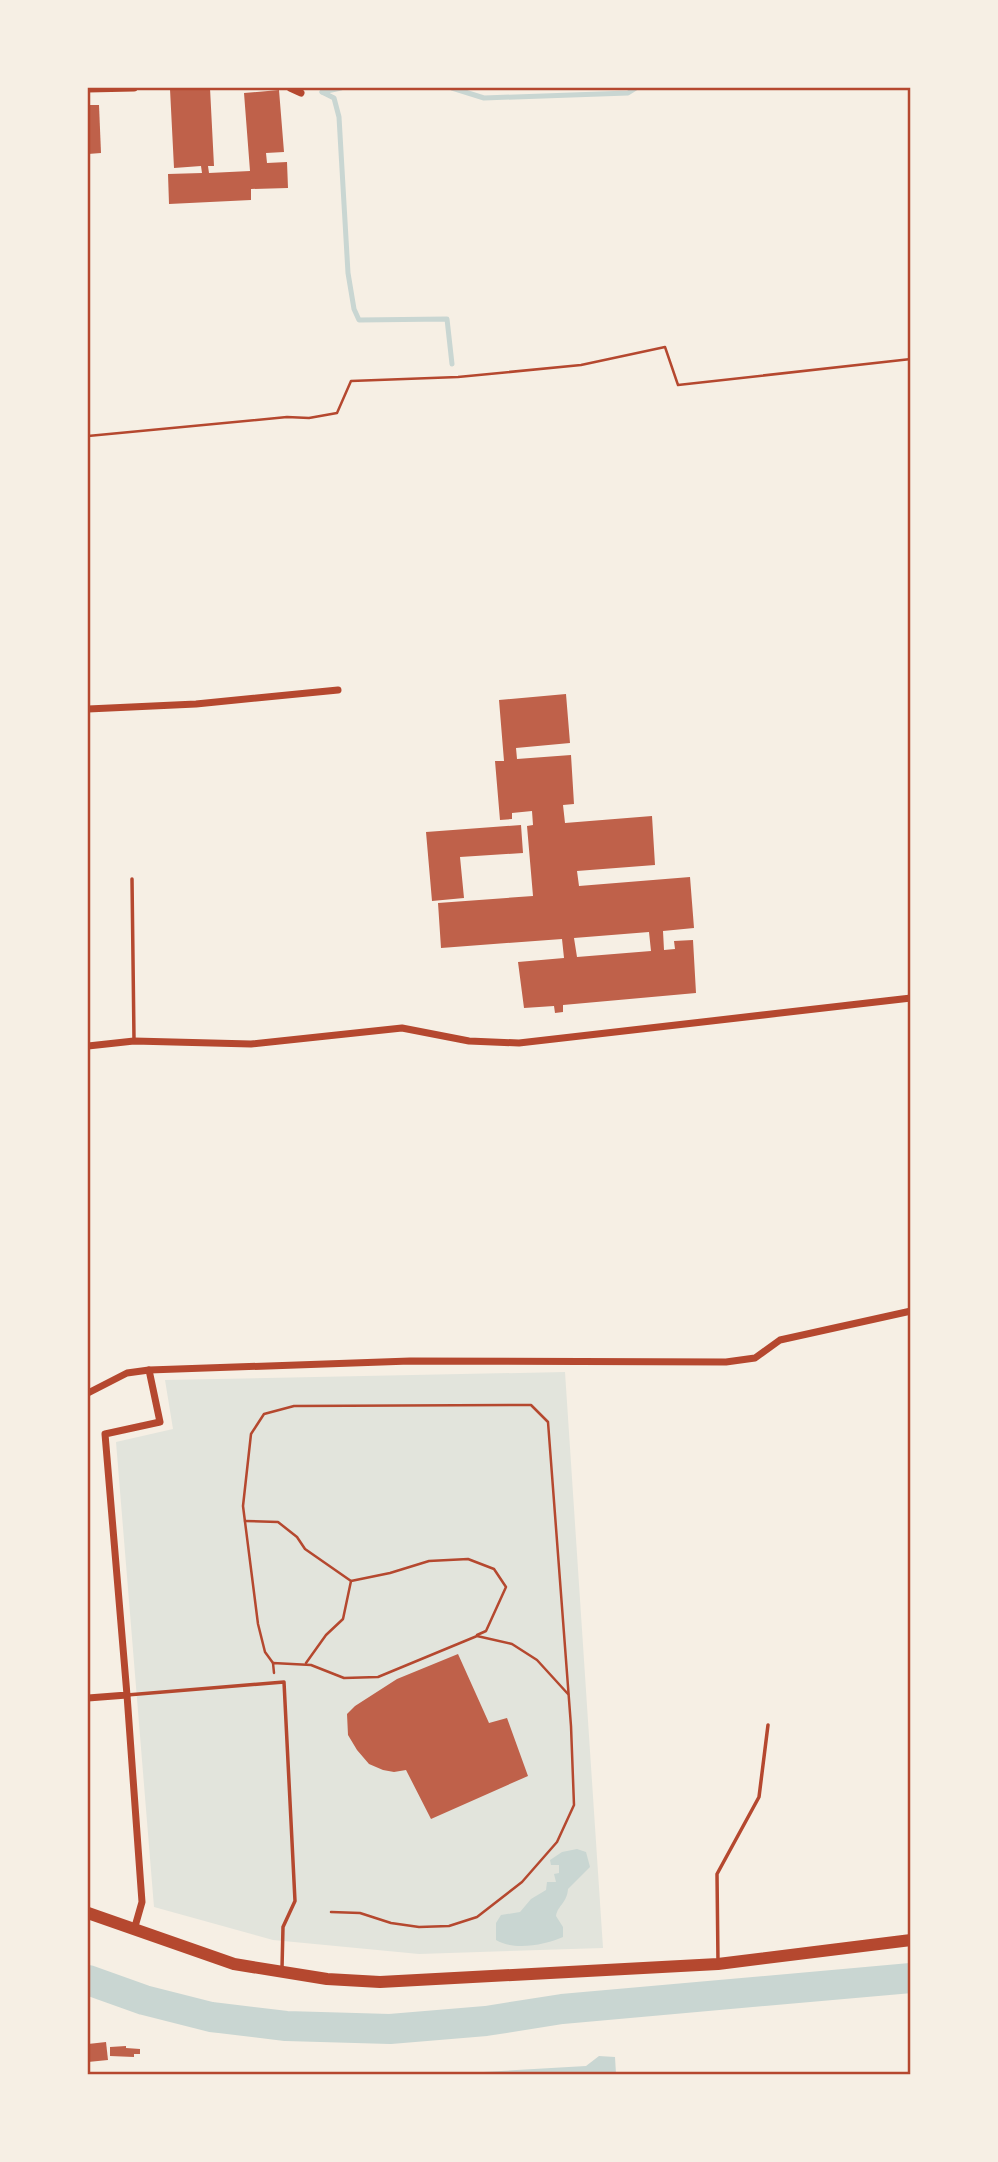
<svg xmlns="http://www.w3.org/2000/svg" width="998" height="2162" font-family="Manrope,sans-serif">
	<style>
		.green { fill: #e2e4dc }
		.water { fill: #c9d6d2 }
		.lines { fill: none; stroke-linecap: round; stroke-linejoin: round }
		.stream { stroke: #c9d6d2; stroke-width: 5 }
		.river { stroke: #c9d6d2; stroke-width: 30 }
		.building { fill: #bf614a; fill-rule: evenodd }
		.path { stroke: #b5482f; stroke-width: 2.5 }
		.service { stroke: #b5482f; stroke-width: 3.5 }
		.minor { stroke: #b5482f; stroke-width: 7 }
		.primary { stroke: #b5482f; stroke-width: 12 }
		.neatline { fill: none; stroke: #b5482f; stroke-width: 2.5 }
	</style>
	<rect width="100%" height="100%" fill="#f6efe4"/>
	<polygon class="green" points="565,1372 603,1948 419,1954 273,1940 154,1907 116,1442 173,1429 165,1380"/>
	<g class="water">
		<path d="M577,1849l9,3 4,15 -22,22c-1,14 -10,16 -12,27l7,11v10c-18,8 -49,14 -67,3v-17l5,-8 19,-3 11,-13 15,-9 1,-8h9l-2,-8 5,-1v-8h-8l-1,-5 12,-8z"/>
		<polygon points="599,2056 615,2057 616,2074 448,2074 586,2066"/>
	</g>
	<g class="lines">
		<g class="stream">
			<polyline points="452,88 484,98 628,93 636,88"/>
			<polyline points="322,92 334,98 339,117 348,273 354,309 359,320 447,319 452,364"/>
			<polyline points="322,92 341,88"/>
		</g>
		<polyline class="river" points="88,1980 144,2000 211,2017 286,2026 390,2029 486,2021 562,2009 911,1978"/>
	</g>
	<g class="building">
		<polygon points="210,88 214,166 208,166 209,173 250,171 244,93 279,90 284,152 266,153 267,163 287,162 288,188 251,189 251,200 169,204 168,174 202,173 201,166 174,168 170,89"/>
		<polygon points="88,105 99,105 101,153 88,154"/>
		<path d="M566,694l4,49 -54,5 1,11 54,-4 3,49 -11,1 2,18 87,-7 3,49 -78,6 2,15 111,-9 4,51 -31,3 1,19 11,-1 -1,-8 19,-1 3,53 -133,12v7l-8,1 -1,-7 -30,2 -6,-46 46,-4 -2,-19 -121,9 -3,-45 95,-7 -6,-70 6,-1 -1,-14 -20,2v6l-12,1 -5,-59h9l-5,-61zM649,932l2,19 -74,6 -3,-19z"/>
		<polygon points="521,825 523,853 460,857 464,898 432,901 426,832"/>
		<polygon points="458,1654 489,1723 507,1718 528,1776 431,1819 406,1770 394,1772 383,1770 369,1764 357,1750 348,1735 347,1714 355,1706 397,1679"/>
		<polygon points="106,2042 108,2060 88,2062 88,2044"/>
		<polygon points="126,2046 126,2048 140,2049 140,2054 134,2054 134,2057 110,2056 110,2047"/>
	</g>
	<g class="lines">
		<g class="path">
			<polyline points="88,436 287,417 309,418 337,413 351,381 458,377 581,365 665,347 678,385 911,359"/>
			<polyline points="245,1521 278,1522 297,1537 305,1549 351,1581 343,1619 326,1635 306,1663"/>
			<polyline points="351,1581 390,1573 429,1561 468,1559 494,1569 506,1587 486,1631 477,1635"/>
			<polyline points="273,1663 265,1652 258,1624 243,1506 251,1434 264,1414 294,1406 531,1405 548,1422 571,1726 574,1805 557,1842 522,1882 477,1917 449,1926 419,1927 391,1923 360,1913 331,1912"/>
			<polyline points="274,1673 273,1663 311,1665 344,1678 378,1677 477,1636 512,1644 537,1660 568,1694"/>
		</g>
		<g class="service">
			<polyline points="132,879 134,1039"/>
			<polyline points="127,1695 284,1682 295,1901 283,1927 282,1968"/>
			<polyline points="718,1962 717,1874 759,1797 768,1725"/>
		</g>
		<g class="minor">
			<polyline points="290,88 301,93"/>
			<polyline points="88,89 134,88"/>
			<polyline points="88,709 196,704 338,690"/>
			<polyline points="88,1046 134,1041 251,1044 402,1028 469,1041 519,1043 911,998"/>
			<polyline points="88,1393 127,1373 149,1370 410,1361 726,1362 755,1358 780,1340 911,1311"/>
			<polyline points="127,1695 142,1902 134,1930"/>
			<polyline points="88,1698 127,1695 105,1434 160,1422 149,1370"/>
		</g>
		<polyline class="primary" points="88,1913 234,1964 327,1979 380,1982 718,1964 911,1940"/>
	</g>
	<rect width="998" height="2162" fill="none" stroke="#f6efe4" stroke-width="178"/>
	<rect x="89" y="89" width="820" height="1984" class="neatline"/>
</svg>
